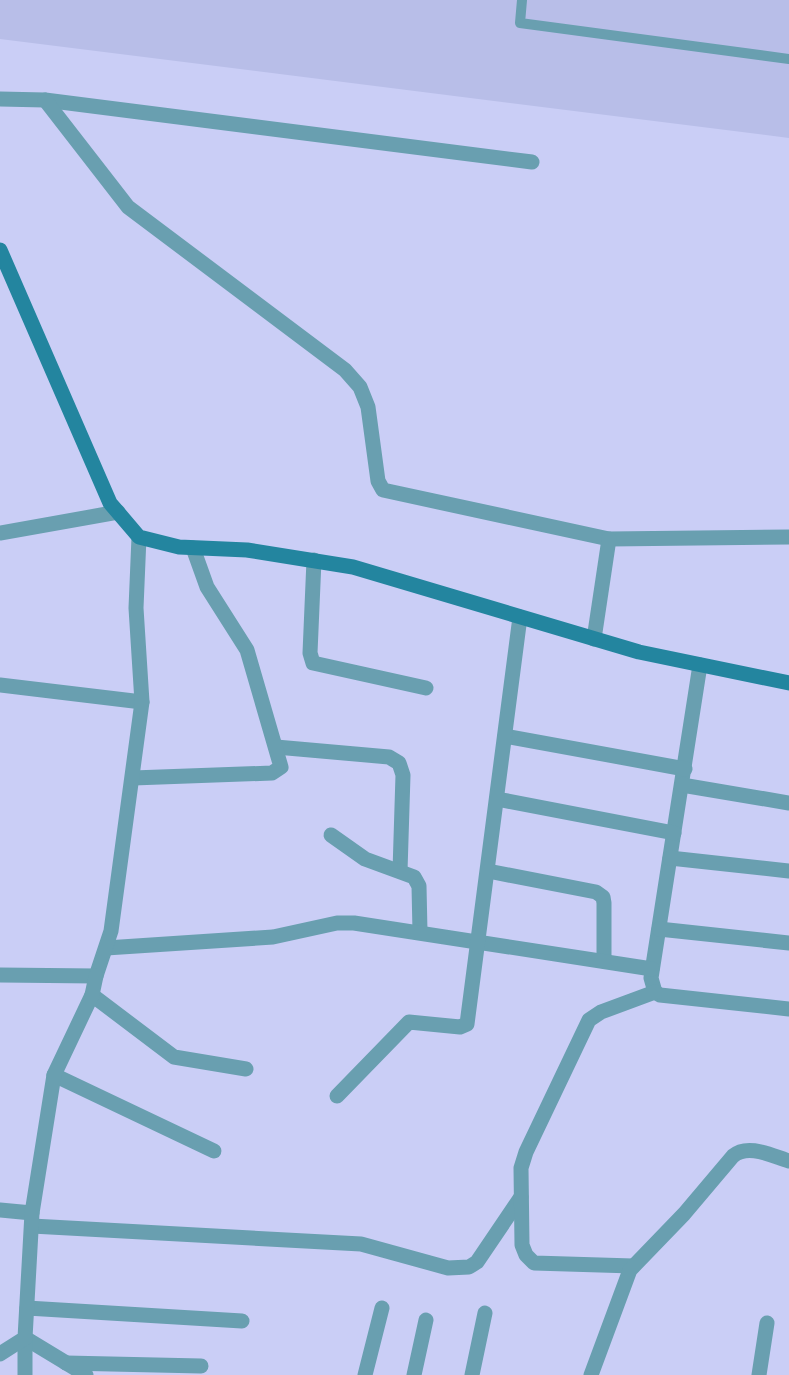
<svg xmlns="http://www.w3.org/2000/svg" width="789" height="1375" font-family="'Exo 2',sans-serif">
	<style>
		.built { fill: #b8bee8 }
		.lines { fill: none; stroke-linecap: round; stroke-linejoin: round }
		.service { stroke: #699fb0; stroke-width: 10 }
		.minor { stroke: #699fb0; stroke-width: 15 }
		.tertiary { stroke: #699fb0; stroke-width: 15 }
		.secondary { stroke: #23859f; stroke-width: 15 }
	</style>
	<rect width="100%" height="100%" fill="#cacef6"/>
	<polygon class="built" points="0,0 789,0 789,138 0,39"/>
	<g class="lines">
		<polyline class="service" points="522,0 520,23 789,59"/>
		<g class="minor">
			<polyline points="0,99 45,100 532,162"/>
			<polyline points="45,100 128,207 345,370 360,387 368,407 378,481 383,490 609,539 789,537"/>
			<polyline points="0,533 118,512"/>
			<polyline points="314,560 310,653 313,663 426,688"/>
			<polyline points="594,639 609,539"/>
			<polyline points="700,665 651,978 655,992 660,995 789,1009"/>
			<polyline points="0,685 142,702"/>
			<polyline points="505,736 685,769"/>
			<polyline points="276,747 389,757 399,763 403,775 400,871"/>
			<polyline points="133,778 272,773 281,767 247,650 207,587 193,548"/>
			<polyline points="682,785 789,803"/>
			<polyline points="497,799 674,833"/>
			<polyline points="331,835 365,859 414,877 419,886 420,932"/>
			<polyline points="670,858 789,871"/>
			<polyline points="488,871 596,892 603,897 604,903 604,961"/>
			<polyline points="659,929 789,943"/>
			<polyline points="106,948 273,937 337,923 354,923 652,969"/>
			<polyline points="92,995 174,1057 246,1069"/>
			<polyline points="54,1075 214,1151"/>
			<polyline points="337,1096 409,1022 460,1027 467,1024 520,617"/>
			<polyline points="0,1210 32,1213"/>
			<polyline points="32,1226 361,1244 448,1268 469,1267 477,1262 521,1197"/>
			<polyline points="633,1266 534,1263 526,1255 522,1245 521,1168 526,1152 589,1020 601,1012 655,992"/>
			<polyline points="27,1308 242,1321"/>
			<polyline points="25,1338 86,1375"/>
			<polyline points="25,1338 25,1375"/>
			<polyline points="66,1363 201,1366"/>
			<polyline points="365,1375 382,1308"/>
			<polyline points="414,1375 426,1320"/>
			<polyline points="472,1375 485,1313"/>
			<path d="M591,1375l39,-105 54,-56 49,-58c15,-13 39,0 56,5"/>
			<polyline points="759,1375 767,1323"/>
		</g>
		<g class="tertiary">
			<polyline points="0,975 96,976 111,931 142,702 136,608 139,537"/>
			<polyline points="0,1354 25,1338 32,1213 54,1075 92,995 96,976"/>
		</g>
		<polyline class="secondary" points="0,250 110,503 139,537 179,547 247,550 353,567 639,652 789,683"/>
	</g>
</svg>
